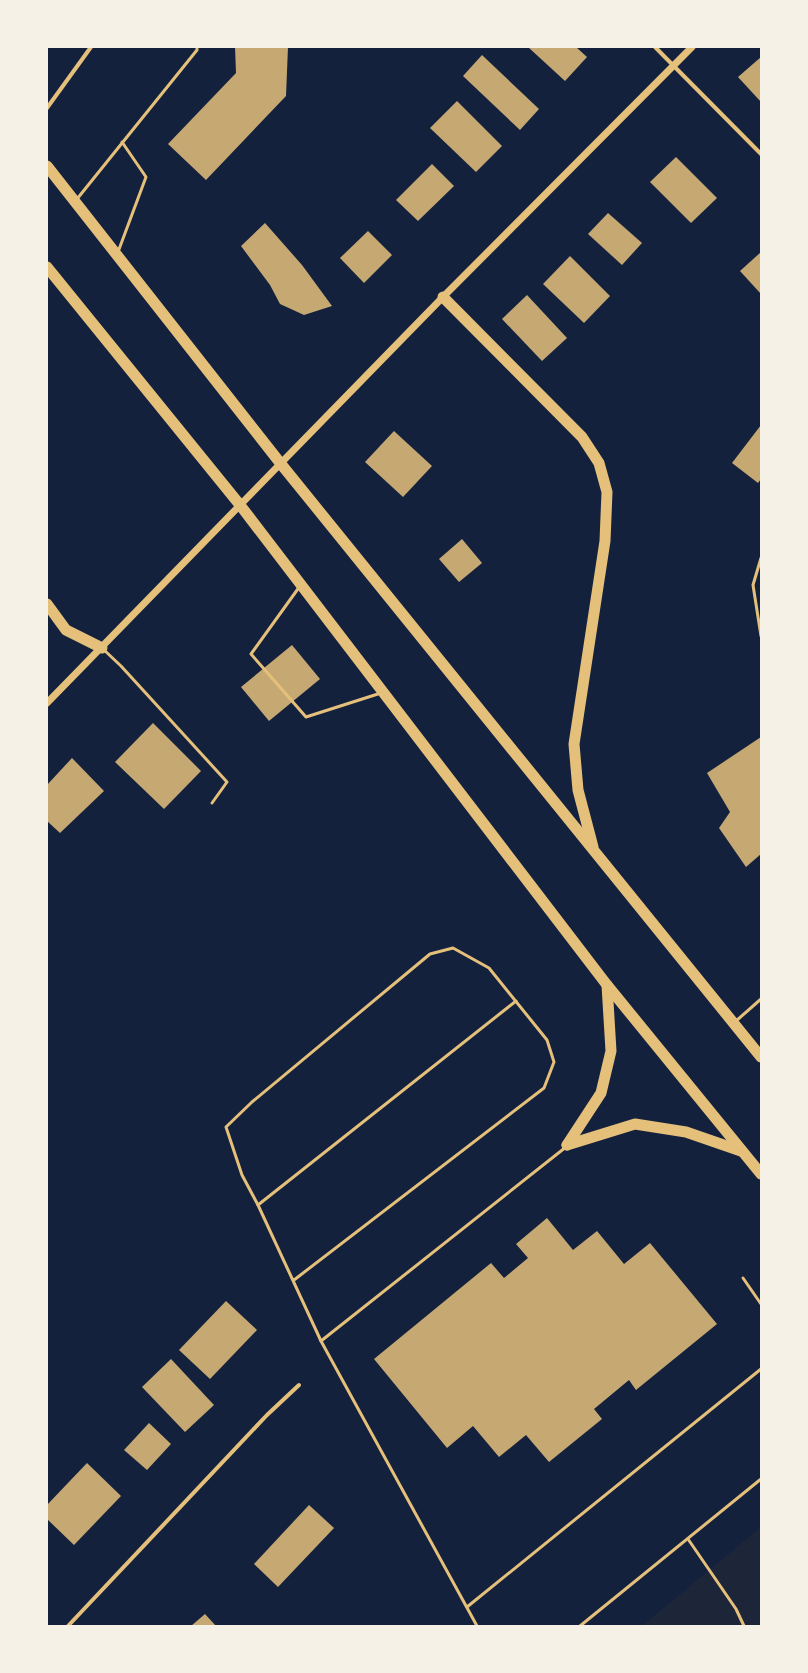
<svg xmlns="http://www.w3.org/2000/svg" width="808" height="1673" font-family="'Asap Condensed',sans-serif">
	<style>
		.green { fill: #1d2539 }
		.building { fill: #c6a872 }
		.lines { fill: none; stroke-linecap: round; stroke-linejoin: round }
		.service { stroke: #e5c07b; stroke-width: 3 }
		.minor { stroke: #e5c07b; stroke-width: 4 }
		.tertiary { stroke: #e5c07b; stroke-width: 7 }
		.trunk { stroke: #e5c07b; stroke-width: 11 }
	</style>
	<rect width="100%" height="100%" fill="#14213d"/>
	<polygon class="green" points="761,1527 761,1626 642,1626"/>
	<g class="building">
		<polygon points="235,47 288,47 286,96 206,180 168,144 236,73"/>
		<polygon points="528,47 576,47 587,57 565,81"/>
		<polygon points="482,55 539,109 520,130 463,76"/>
		<polygon points="761,57 761,102 738,77"/>
		<polygon points="457,101 502,146 476,172 430,128"/>
		<polygon points="676,157 717,198 691,223 650,182"/>
		<polygon points="432,164 454,186 418,221 396,200"/>
		<polygon points="608,213 642,243 622,265 588,234"/>
		<polygon points="265,223 302,265 332,306 304,315 280,304 270,285 241,246"/>
		<polygon points="368,231 392,255 364,283 340,258"/>
		<polygon points="761,252 761,294 740,271"/>
		<polygon points="570,256 610,296 584,323 543,284"/>
		<polygon points="527,295 567,338 542,361 502,319"/>
		<polygon points="761,425 761,479 758,483 732,463"/>
		<polygon points="394,431 432,466 403,497 365,462"/>
		<polygon points="462,539 482,563 459,582 439,559"/>
		<polygon points="292,645 320,679 269,721 241,687"/>
		<polygon points="153,723 201,771 164,809 115,762"/>
		<polygon points="761,737 761,854 746,867 719,828 730,812 707,773"/>
		<polygon points="72,758 104,791 60,833 47,821 47,785"/>
		<polygon points="547,1218 573,1250 597,1231 624,1264 650,1243 717,1324 636,1390 629,1380 594,1409 602,1419 549,1462 526,1435 499,1457 473,1426 447,1448 374,1359 491,1263 504,1278 528,1258 516,1244"/>
		<polygon points="226,1301 257,1330 210,1379 179,1350"/>
		<polygon points="171,1359 214,1405 185,1432 142,1387"/>
		<polygon points="149,1423 171,1444 147,1470 124,1450"/>
		<polygon points="87,1463 121,1496 74,1545 47,1519 47,1505"/>
		<polygon points="309,1505 334,1528 278,1587 254,1564"/>
		<polygon points="205,1614 216,1626 191,1626"/>
	</g>
	<g class="lines">
		<g class="service">
			<polyline points="77,199 197,50 197,47"/>
			<polyline points="118,252 146,177 122,142"/>
			<polyline points="761,558 753,585 761,636"/>
			<polyline points="300,586 251,654 306,717 381,693"/>
			<polyline points="103,649 121,666 227,782 212,803"/>
			<polyline points="736,1021 761,999"/>
			<polyline points="258,1205 516,1001"/>
			<polyline points="743,1278 761,1304"/>
			<polyline points="294,1280 544,1088 554,1062 547,1040 489,968 453,948 430,954 252,1102 226,1127 242,1175 258,1205 321,1341 477,1626"/>
			<polyline points="321,1341 566,1147"/>
			<polyline points="688,1539 736,1609 744,1626"/>
			<polyline points="467,1607 761,1369"/>
			<polyline points="580,1626 761,1479"/>
		</g>
		<g class="minor">
			<polyline points="655,47 761,154"/>
			<polyline points="47,108 91,47"/>
			<polyline points="68,1626 267,1415 299,1385"/>
		</g>
		<polyline class="tertiary" points="47,703 443,297 692,47"/>
		<g class="trunk">
			<polyline points="47,166 281,464 761,1057"/>
			<polyline points="47,267 240,505 607,985 761,1174"/>
			<polyline points="443,297 582,437 599,463 607,492 605,541 574,744 578,790 593,847"/>
			<polyline points="47,604 66,630 102,648"/>
			<polyline points="567,1145 635,1124 686,1132 741,1151"/>
			<polyline points="567,1145 601,1093 611,1051 607,985"/>
		</g>
	</g>
	<rect width="808" height="1673" fill="none" stroke="#f6f1e7" stroke-width="96"/>
</svg>
